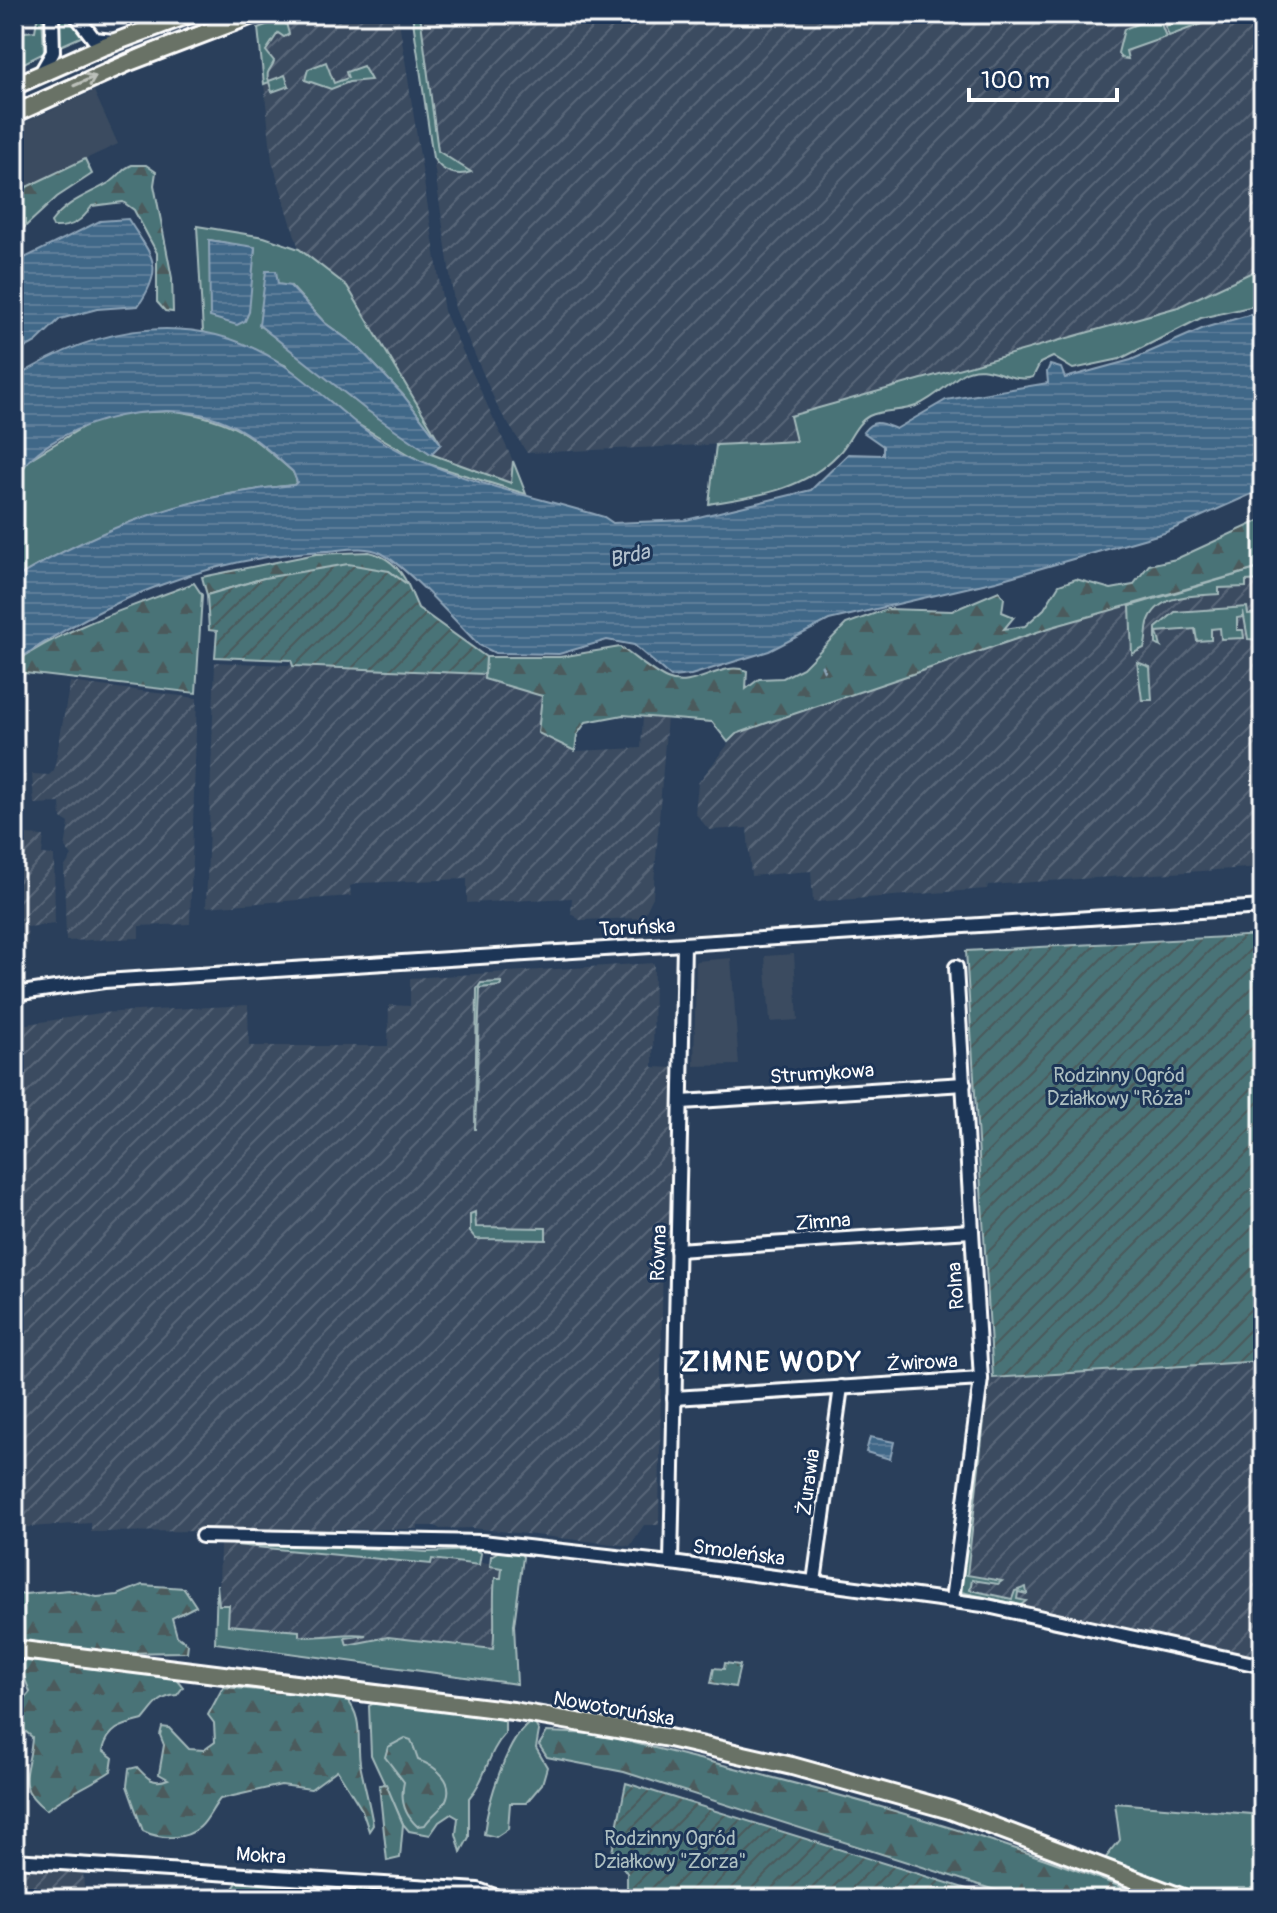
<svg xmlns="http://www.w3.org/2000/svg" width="1277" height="1913" font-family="Pangolin,sans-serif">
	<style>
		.built { fill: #3a4b60 }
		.industrial { fill: url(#industrial-furrows) }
		.grass { fill: #4a7377; stroke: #a4b9bb; stroke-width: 2; fill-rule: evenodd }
		.forest { fill: url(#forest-firs); stroke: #a4b9bb; stroke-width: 2 }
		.park { fill: url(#park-crowns); stroke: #a4b9bb; stroke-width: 2 }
		.garden { fill: url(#garden-furrows); stroke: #a4b9bb; stroke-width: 2 }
		.water { fill: url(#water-rules); stroke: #8da4b8; stroke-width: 2 }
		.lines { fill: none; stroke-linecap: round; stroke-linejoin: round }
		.stream { stroke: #8da4b8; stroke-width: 3 }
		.minor-casing { stroke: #fff; stroke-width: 18 }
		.major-casing { stroke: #fff; stroke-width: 22 }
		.minor { stroke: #1d3557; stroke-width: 12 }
		.major { stroke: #697266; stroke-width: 16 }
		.tram { stroke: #fff; stroke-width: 2 }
		.oneway { stroke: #bcc0ba }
		.labels { text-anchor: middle; stroke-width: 6; stroke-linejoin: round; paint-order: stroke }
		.street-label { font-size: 20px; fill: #fff; stroke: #1d3557 }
		.park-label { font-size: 20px; fill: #aec0c2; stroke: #1d3557 }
		.water-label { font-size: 22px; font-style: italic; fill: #b3c2cf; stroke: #1d3557 }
		.district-label { font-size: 28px; font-weight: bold; letter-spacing: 2px; fill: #fff; stroke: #1d3557 }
	</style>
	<defs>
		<pattern id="industrial-furrows" width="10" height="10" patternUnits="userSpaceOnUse" patternTransform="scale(2)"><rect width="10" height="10" fill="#3a4b60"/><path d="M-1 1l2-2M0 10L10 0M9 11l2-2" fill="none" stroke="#586678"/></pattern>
		<pattern id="forest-firs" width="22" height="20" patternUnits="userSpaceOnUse" patternTransform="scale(2)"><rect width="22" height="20" fill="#4a7377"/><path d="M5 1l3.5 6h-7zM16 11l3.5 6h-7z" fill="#4b5a5b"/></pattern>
		<pattern id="park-crowns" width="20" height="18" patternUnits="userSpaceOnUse" patternTransform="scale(2)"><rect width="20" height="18" fill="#4a7377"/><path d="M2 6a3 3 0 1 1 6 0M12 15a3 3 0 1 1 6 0" fill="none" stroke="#4b5a5b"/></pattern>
		<pattern id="garden-furrows" width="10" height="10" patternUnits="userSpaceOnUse" patternTransform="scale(2)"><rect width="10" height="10" fill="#4a7377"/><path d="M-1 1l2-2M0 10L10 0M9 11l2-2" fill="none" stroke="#4b5a5b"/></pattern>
		<pattern id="water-rules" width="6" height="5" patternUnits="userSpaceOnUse" patternTransform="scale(2)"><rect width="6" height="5" fill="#416788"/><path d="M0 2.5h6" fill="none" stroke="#5e7e9a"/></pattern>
	</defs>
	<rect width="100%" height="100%" fill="#2a3f5b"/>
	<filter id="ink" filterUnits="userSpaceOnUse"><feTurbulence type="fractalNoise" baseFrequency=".0125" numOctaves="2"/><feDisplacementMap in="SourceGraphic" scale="16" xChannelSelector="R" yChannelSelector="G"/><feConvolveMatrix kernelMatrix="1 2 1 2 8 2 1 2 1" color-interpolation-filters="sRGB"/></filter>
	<g filter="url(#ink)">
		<g class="built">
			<polygon points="94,91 118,144 21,189 14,176 14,127"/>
			<polygon points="794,954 798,1020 770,1022 765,956"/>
			<polygon points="731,958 739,1065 694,1066 696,961"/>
		</g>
		<g class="industrial">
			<polygon points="295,14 398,14 444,311 513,461 512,483 431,454 440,443 347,286 299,249 272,161 258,28"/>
			<polygon points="412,14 1263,14 1263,267 1178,307 790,415 797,441 527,453 498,408 455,309"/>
			<polygon points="1263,567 1263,867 988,885 987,889 813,902 811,871 751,876 747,828 709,830 695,813 698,783 736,734 1052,627"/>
			<polygon points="215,662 485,674 484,680 543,696 538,733 575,751 641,748 643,715 667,717 653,897 643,918 580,920 571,914 572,898 467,903 467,879 359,883 350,886 351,896 206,907"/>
			<polygon points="70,682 197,698 190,924 139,926 139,938 66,941 64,868 72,856 65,848 69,823 61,818 60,803 34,804 32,774 49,775 54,770"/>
			<polygon points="14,775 26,775 26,835 44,836 42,854 54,855 55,924 27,927 28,946 14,950"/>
			<polygon points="654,963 653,1067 675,1068 671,1244 663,1245 659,1525 644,1525 630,1546 472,1528 440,1529 435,1526 418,1526 418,1529 91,1532 91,1523 14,1528 14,1026 100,1013 248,1005 249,1046 388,1046 389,1005 410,1006 410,978"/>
			<polygon points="1263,1361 1263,1657 961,1592 989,1378"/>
			<polygon points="220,1545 298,1548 418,1562 430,1557 518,1566 503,1680 218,1640"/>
			<polygon points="14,1870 83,1872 85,1899 14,1899"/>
		</g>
		<g class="grass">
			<polygon points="38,14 42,14 44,53 14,68 14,33 35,31"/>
			<polygon points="56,14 67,14 83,36 58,47"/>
			<path d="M412,14h8l18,137 33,21c-15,5 -29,0 -38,-14z"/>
			<polygon points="1198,14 1228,14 1169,36 1165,26"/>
			<polygon points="1158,16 1166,37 1126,51 1128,59 1121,58 1118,53 1124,29"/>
			<path d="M279,20l7,3 3,11 -5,3 -6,-4 -12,18 8,10c-1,7 -10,10 -5,20l16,-6 4,11 -17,6 -3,-10 -5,2 -6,-56z"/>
			<polygon points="326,62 334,83 348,78 346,72 363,66 371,80 349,82 331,89 305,80 308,69"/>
			<path d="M197,226l67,11 35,12 48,37 94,158 -38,-49 -45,-48 -33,-24 -34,-37 -32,39 172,129 80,29 2,-22 13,33 -104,-32 -68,-40 -69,-57 -82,-33zM209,240l46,8 -3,21z"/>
			<path d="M1263,267v37l-62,14 -81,41 -47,10 -20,-12 -13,6 -7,14c-23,8 -46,-18 -71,-3 -16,11 -27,24 -46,32 -15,6 -32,3 -47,10 -14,7 -20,28 -31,38 -35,37 -82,42 -129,50l7,-59 80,-4 -6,-25 388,-109z"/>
			<path d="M176,411c58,9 74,23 117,61l4,9 -3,4c-101,9 -193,42 -280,94v-98l16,-22 63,-38 34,-8z"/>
			<path d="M1263,567v13l-17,1v6l-27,1v6c-25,2 -62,-1 -71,29 -2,9 -1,17 -4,25l-12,6 -2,-48z"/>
			<polygon points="1247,607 1248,614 1263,613 1259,640 1248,639 1243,611 1243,617 1237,618 1237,630 1243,630 1244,638 1221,639 1220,628 1211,629 1211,640 1197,641 1195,629 1157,632 1161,647 1156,644 1156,628 1175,612"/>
			<polygon points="1137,662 1150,667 1152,700 1142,700"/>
			<polygon points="501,982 501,986 480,988 475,1130 477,989 481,983"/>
			<polygon points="475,1212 476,1227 546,1228 546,1240 476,1239 470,1232 470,1214"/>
			<polygon points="984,1421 967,1575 1002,1581 998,1584 972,1580 970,1590 1012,1599 1015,1591 1026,1587 1027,1594 1018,1592 1017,1599 1026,1601 1021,1605 961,1592 980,1424"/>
			<polygon points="239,1541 428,1552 475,1550 481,1553 479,1565 432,1559 431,1564 235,1545"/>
			<path d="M504,1548l15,2 4,7 -9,68 3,59 -302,-41 2,-59 2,21h10l-1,20 71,6v5c22,3 43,-4 67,-1l-21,3 2,7 41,-8 105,12c3,-24 -1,-47 2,-71h6l1,-10 -12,-2 1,-10z"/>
			<path d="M379,1700l121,18 5,4v12c-18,19 -18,44 -36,64v39l-8,15 -5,-18 2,-16 -7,-4 -12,8 -9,13 -21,-4 -6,-7 -32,-69 -2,-49z"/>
			<path d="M533,1721l6,10 -3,17 11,19 -5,17 -16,19h-16l-2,26 -12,8 -12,-3c3,-28 23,-100 49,-113z"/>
			<polygon points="1115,1803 1263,1815 1263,1899 1213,1899 1100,1865 1120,1840"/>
			<polygon points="238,1881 328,1889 334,1892 336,1899 226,1899"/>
			<polygon points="356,1887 492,1899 348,1899 349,1891"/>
		</g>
		<g class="forest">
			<polygon points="85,159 92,174 57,197 14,237 14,193"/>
			<path d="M132,165h14l10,7 -2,13 18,93 1,34 -8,-1 -8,-9v-49l-23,-43 -11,-8 -31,4c-10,15 -20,22 -39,21l-2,-5c17,-22 38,-27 61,-41 8,-5 9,-12 20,-16z"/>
			<path d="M1263,519v48l-211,60 -288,97 -28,10 -8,8 -16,-20 -89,-7 -37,7 -9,13 -2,16 -37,-18 4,-37 -58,-17 2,-22h74l60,-10c15,10 31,25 47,32 27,12 54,-19 80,-8l-1,18 13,-10 24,-1 20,-10 43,-44 41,-15 65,2 47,-20 5,7 -2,14 12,5 -10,12 21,-3 19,-17 15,-24 17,-6 35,10 22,-4 16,-20 27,-6z"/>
			<path d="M369,552c18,4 31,16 39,33l-19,-14 -125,7 -57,17 -5,-18 114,-23z"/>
			<path d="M194,583l8,12 -6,98 -171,-20 -11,11v-21c53,-37 121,-57 180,-80z"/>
			<polygon points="142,1585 184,1588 196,1606 172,1618 177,1636 188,1644 187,1652 114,1653 14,1642 14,1595 69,1590 97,1597 118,1595"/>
			<path d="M24,1661l93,6 57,9 9,11 -6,8c-19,2 -22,11 -34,25 -20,5 -34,7 -40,30l10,8 -2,13c-22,15 -44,23 -65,39 -35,-27 -15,-39 -14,-73l-14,-12 3,-22 9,-11 -10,-26z"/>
			<path d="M223,1687l122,10c21,23 10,45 16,72 4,19 9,37 12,56l-4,6 -7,-21 -25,-40 -26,19 -30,-4 -61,14c-7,8 -12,21 -20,28 -15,14 -41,12 -57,4l-16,-45 2,-17 8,-2c10,11 16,18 31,12l-9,-5 5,-29 -4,-10 2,-8 7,1 20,21 15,1 11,-8 -1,-19 -6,-8z"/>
			<path d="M547,1732l50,2c187,45 376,92 554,165h-128l-399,-127 -77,-15 -8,-12z"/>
			<path d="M405,1738l6,2 7,20c17,6 41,22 25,45 -5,7 -13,12 -18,20l-8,1c-13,-12 -17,-27 -13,-44l-19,-25 3,-10z"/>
			<polygon points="386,1784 403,1824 400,1858 387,1861 379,1785"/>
		</g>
		<polygon class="park" points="725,1663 740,1665 735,1687 711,1683 714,1668 724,1669"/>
		<g class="garden">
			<polygon points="348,564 389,571 408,585 418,608 486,657 485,674 293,666 291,660 215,657 217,631 209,630 207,595 264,578"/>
			<polygon points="1263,935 1263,1361 993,1378 966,951"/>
			<polygon points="626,1783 999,1899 640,1899 627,1895 627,1873 612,1852"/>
		</g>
		<g class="water">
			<path d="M128,219c24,38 38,47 10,87l-41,3 -37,10 -24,23 -22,12v-91l86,-42z"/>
			<polygon points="209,240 255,247 249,312 245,321 237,325 210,317"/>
			<polygon points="266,271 276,271 278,284 290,286 325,323 358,347 403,395 441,444 431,454 365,409 259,325"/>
			<path d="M1252,314l11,3v172l-99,44 -168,48 -167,39 -60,31 -78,24 -20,2 -37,-32 -27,-5 -48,14 -64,-1 -16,-8c-23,-23 -73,-79 -98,-92 -16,-8 -38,-3 -55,-2 -112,5 -221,47 -312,112v-84c88,-53 177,-85 280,-94l3,-3 -4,-10c-23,-21 -45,-42 -75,-53 -58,-22 -174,3 -204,62v-102c85,-56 186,-72 274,-11 34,23 61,54 97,75 66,38 146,52 219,74l9,6 73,-3 125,-30 37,-36 35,1v-9l-20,-14c11,-14 18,-9 33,-3l50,-29 102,-17 -1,-11 3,-7 11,3 4,10 66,-18 73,-32z"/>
			<polygon points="870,1437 894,1442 890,1459 866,1452"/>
		</g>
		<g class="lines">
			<polyline class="stream" points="822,666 824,671"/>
			<defs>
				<g id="minor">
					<polyline points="75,14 94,39 114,41"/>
					<polyline points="41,73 53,52 52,14"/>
					<polyline points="14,994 104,981 1263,907"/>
					<polyline points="682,1102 964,1084"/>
					<polyline points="677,1250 971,1231"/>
					<polyline points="674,1398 981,1379"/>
					<polyline points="202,1536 482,1542 679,1564 983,1605 1263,1666"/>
					<polyline points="671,1563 684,944"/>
					<polyline points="814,1582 841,1387"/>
					<polyline points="952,1600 981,1379 956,967"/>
					<polyline points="14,1860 478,1890 503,1899"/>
				</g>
				<g id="major">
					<polyline points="14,86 102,47 190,14"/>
					<polyline points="14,114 129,62 255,14"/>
					<polyline points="14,1649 513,1711 669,1738 792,1766 950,1810 1186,1899"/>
				</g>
			</defs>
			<use href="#minor" class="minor-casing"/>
			<use href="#major" class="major-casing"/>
			<use href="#minor" class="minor"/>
			<use href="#major" class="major"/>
			<polyline class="tram" points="14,103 155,42 231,14"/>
		</g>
		<defs><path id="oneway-shaft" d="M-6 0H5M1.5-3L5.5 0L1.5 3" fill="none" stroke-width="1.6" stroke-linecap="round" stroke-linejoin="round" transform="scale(2)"/></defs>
		<use class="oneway" href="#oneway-shaft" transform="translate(85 81) rotate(-23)"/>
	</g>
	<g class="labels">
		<g class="street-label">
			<text transform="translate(637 927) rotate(-3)" y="7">Toruńska</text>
			<text transform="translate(822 1073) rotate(-4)" y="7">Strumykowa</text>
			<text transform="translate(823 1221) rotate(-4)" y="7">Zimna</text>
			<text transform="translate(658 1253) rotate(-88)" y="7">Równa</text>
			<text transform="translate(955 1286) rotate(-94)" y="7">Rolna</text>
			<text transform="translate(922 1362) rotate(-3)" y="7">Żwirowa</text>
			<text transform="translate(808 1482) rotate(-82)" y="7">Żurawia</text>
			<text transform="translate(739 1552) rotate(8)" y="7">Smoleńska</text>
			<text transform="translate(614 1708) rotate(10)" y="7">Nowotoruńska</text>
			<text transform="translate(261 1855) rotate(4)" y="7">Mokra</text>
		</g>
		<g class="park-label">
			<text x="1119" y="1082">Rodzinny Ogród<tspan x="1119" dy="23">Działkowy "Róża"</tspan></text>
			<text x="670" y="1845">Rodzinny Ogród<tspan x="670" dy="23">Działkowy "Zorza"</tspan></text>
		</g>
		<g class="water-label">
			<text transform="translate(629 555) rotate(-13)" y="8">Brda</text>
		</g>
		<g class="district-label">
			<text x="772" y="1371">ZIMNE WODY</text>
		</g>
	</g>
	<rect width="1277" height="1913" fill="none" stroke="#1d3557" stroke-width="48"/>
	<rect x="24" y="24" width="1229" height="1865" fill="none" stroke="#fff" stroke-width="3" filter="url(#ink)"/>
	<path d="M969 88v12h148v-12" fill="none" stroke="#ffffff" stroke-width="4"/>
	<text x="981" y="88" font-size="24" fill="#ffffff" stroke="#1d3557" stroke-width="6" paint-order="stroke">100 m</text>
</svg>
